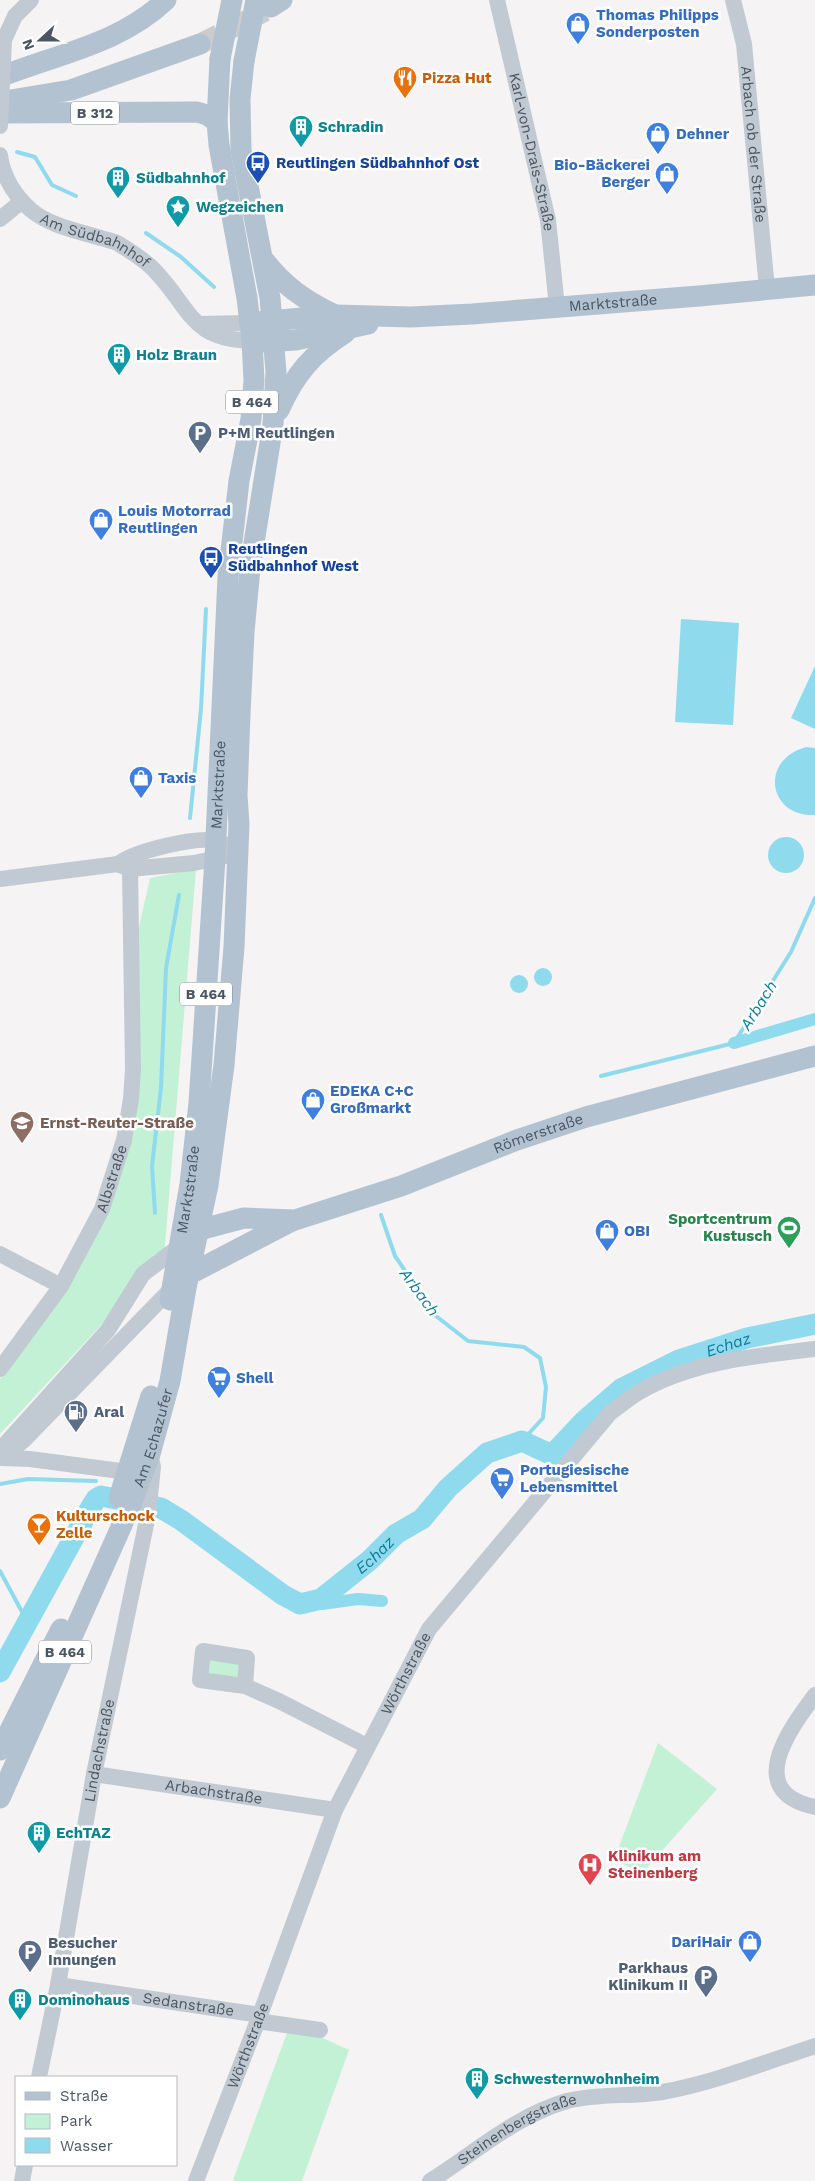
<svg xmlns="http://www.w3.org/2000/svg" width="815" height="2181" font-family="'Work Sans',sans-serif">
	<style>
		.green { fill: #c3f1d5 }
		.water { fill: #90daee }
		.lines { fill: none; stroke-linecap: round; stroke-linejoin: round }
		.stream { stroke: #90daee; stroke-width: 4 }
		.canal { stroke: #90daee; stroke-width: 12 }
		.river { stroke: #90daee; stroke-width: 21 }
		.major-tunnel { stroke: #caccce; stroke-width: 21; stroke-dasharray: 21 11; stroke-linecap: butt }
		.minor { stroke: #c1cad2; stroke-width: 16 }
		.major { stroke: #b3c2d1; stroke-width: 21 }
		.minor-bridge { stroke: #c1cad2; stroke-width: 16 }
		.major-bridge { stroke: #b3c2d1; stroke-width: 21 }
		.labels { text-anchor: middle; stroke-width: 5; stroke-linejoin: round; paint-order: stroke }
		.shield { fill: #fff; stroke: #808990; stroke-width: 1 }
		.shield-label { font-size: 14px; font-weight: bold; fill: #4a5661 }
		.shop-label { font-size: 15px; font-weight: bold; fill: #366cbe; stroke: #fff; text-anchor: start }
		.food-label { font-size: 15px; font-weight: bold; fill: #c56008; stroke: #fff; text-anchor: start }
		.culture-label { font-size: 15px; font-weight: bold; fill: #0d838f; stroke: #fff; text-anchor: start }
		.street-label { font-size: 15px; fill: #4a5661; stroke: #fff }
		.transit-label { font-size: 15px; font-weight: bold; fill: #164399; stroke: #fff; text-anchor: start }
		.service-label { font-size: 15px; font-weight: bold; fill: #4e5e75; stroke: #fff; text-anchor: start }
		.education-label { font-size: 15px; font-weight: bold; fill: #785e54; stroke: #fff; text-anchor: start }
		.leisure-label { font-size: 15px; font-weight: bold; fill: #27864d; stroke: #fff; text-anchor: end }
		.health-label { font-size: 15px; font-weight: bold; fill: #be3a42; stroke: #fff; text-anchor: start }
		.water-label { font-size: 16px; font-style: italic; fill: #0c7c9b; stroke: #fff }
	</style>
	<rect width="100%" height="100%" fill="#f5f3f3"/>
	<g class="green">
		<polygon points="196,869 164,1257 0,1434 0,1379 66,1288 128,1139 130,967 150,878"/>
		<polygon points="208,1656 243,1662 241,1682 205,1677"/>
		<polygon points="658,1743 717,1789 642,1873 614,1860"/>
		<polygon points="288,2030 316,2035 349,2050 302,2181 236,2181 233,2180"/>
	</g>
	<g class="water">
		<polygon points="681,619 739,623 733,725 675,722"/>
		<polygon points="815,666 815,729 791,718"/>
		<path d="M806,747l9,1v67c-47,2 -56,-55 -9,-68z"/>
		<circle cx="786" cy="855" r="18"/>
		<circle cx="543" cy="977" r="9"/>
		<circle cx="519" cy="984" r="9"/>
		<polygon points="161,1505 181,1520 159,1511"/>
	</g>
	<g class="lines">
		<g class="stream">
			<polyline points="17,152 35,157 52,185 76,196"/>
			<polyline points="146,233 181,257 214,287"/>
			<polyline points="190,818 201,709 206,609"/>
			<polyline points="601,1076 734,1043 791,952 815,898"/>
			<polyline points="155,1213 152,1166 161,1088 166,968 179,895"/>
			<polyline points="381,1215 395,1256 436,1316 468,1341 524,1347 540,1358 546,1387 543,1418 522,1441"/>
			<polyline points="0,1484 28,1479 96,1481"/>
			<polyline points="0,1571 28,1623"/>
		</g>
		<g class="canal">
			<polyline points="734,1043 815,1019"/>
			<polyline points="300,1604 322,1604 358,1599 382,1601"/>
		</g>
		<path class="river" id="s1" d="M0,1672l88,-160 8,-13 5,-3 60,12 20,12 102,75 17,9 21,-5 49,-39 26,-26 26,-15 26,-31 39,-35 35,-12 30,14 32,-34 37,-32 58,-29 68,-22 68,-14"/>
		<polyline class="major-tunnel" points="200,44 265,11"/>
		<g class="minor">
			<path id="s2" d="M497,0l51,220 9,87"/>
			<path id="s3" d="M733,0l11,44 23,245"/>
			<polyline points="4,40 15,16 31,0"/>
			<path id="s4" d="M0,155c3,22 14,40 31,55 19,16 47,21 70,28 6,2 13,3 18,6 12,8 28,17 37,28 36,38 34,67 96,69"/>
			<polyline points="0,219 22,201"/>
			<polyline points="199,324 250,323"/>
			<polyline points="120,865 130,869 194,863 226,856"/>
			<path d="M0,879l118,-15c17,-13 78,-28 99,-23 7,2 14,7 20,11"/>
			<polyline points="0,1254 61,1286"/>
			<path id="s5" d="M0,1369l61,-83 41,-77 22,-69 7,-41 2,-30 -3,-200"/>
			<polyline points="0,1450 108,1330 143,1274 184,1243"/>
			<polyline points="7,1454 25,1439 175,1285"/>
			<polyline points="2,1458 30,1459 128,1472"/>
			<polyline points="245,1686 247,1658 203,1651 200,1680 245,1686 279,1701 367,1746"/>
			<path d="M815,1695c-27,36 -71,97 0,112"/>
			<path id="s6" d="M94,1774l241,36"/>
			<path id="s7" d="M58,1985l202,30"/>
			<polyline points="257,2021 320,2030"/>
			<path id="s8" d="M39,2077l19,-92 36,-211 54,-259 5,-48 -2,-9"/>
			<polyline points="22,2181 25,2165"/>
			<path id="s9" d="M196,2181l64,-166 75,-205 94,-181 181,-216c10,-7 20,-16 31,-22 52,-30 116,-35 174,-42"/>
			<path id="s10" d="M430,2181c45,-28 85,-65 137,-80 31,-8 64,-4 95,-9 51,-9 104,-30 153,-46"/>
		</g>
		<g class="major">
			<polyline points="271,7 282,0"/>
			<path d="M0,77c57,-23 120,-33 166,-77"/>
			<polyline points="0,102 71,90 200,44"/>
			<polyline points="0,113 197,112 207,115 217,122"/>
			<path d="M263,259c21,27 41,41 72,56"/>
			<path id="s11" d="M258,322l77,-7 76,2 61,-3 227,-18 116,-11"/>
			<polyline points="261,342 296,340 368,324"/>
			<path d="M279,410c16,-36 33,-56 66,-77"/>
			<path id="s12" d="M199,1230l45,-12 51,2 106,-34 116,-46 69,-23 229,-61"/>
			<polyline points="190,1274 292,1221"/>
			<path id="s13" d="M170,1300l20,-116 9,-81 16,-244 13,-282 11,-96 12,-62 3,-39 -2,-39 -5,-43 -28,-153 -2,-23 3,-63"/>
			<polyline points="119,1498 151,1396"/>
			<polyline points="0,1750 61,1629"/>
			<path id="s14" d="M0,1798l130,-291 20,-53 20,-73 16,-93 22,-103 16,-120 10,-118 5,-123 -2,-29 3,-81 4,-82 6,-64 23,-144 3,-52 -6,-74 -29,-148 -1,-51 4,-38"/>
		</g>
		<polyline class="minor-bridge" points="0,126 4,40"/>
		<g class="major-bridge">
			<polyline points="220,59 232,0"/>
			<polyline points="244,61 256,0"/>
		</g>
	</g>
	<defs>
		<symbol id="shop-pin" viewBox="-11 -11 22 30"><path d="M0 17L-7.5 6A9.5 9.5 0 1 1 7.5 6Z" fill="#3f7fe0" stroke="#fff"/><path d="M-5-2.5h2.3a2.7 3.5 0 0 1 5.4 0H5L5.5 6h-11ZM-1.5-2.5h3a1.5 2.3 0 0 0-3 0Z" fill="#fff"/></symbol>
		<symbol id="restaurant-pin" viewBox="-11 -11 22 30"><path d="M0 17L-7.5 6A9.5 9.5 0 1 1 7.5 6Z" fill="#e8710a" stroke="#fff"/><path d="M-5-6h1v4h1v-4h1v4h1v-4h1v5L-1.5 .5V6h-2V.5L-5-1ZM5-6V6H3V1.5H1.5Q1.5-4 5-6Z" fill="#fff"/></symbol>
		<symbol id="building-pin" viewBox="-11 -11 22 30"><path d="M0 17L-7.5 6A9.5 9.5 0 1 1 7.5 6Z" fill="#0f9aa8" stroke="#fff"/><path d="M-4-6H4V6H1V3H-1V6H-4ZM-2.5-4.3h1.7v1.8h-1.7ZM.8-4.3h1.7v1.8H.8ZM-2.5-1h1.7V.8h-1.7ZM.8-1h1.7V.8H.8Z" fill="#fff"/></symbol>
		<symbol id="bus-pin" viewBox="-11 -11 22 30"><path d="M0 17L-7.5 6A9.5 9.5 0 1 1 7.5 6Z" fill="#1a4fb4" stroke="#fff"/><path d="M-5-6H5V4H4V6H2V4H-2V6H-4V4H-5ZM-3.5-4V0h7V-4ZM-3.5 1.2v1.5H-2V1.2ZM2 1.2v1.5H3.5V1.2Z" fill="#fff"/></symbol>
		<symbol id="sight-pin" viewBox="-11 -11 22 30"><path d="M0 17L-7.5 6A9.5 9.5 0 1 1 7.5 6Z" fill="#0f9aa8" stroke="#fff"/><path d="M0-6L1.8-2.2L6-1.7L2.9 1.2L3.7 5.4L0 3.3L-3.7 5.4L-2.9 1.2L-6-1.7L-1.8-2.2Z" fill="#fff"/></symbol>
		<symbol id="parking-pin" viewBox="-11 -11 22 30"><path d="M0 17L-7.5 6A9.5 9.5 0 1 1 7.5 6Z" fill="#5c6f8a" stroke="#fff"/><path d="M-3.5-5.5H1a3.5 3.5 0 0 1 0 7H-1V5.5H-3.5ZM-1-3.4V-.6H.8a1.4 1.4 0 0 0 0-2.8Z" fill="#fff"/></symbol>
		<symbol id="school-pin" viewBox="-11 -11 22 30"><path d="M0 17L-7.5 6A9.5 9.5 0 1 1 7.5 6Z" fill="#8d6e63" stroke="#fff"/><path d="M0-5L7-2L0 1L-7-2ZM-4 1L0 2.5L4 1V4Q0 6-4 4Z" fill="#fff"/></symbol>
		<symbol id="stadium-pin" viewBox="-11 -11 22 30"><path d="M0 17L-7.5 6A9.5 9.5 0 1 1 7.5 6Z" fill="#2e9e5b" stroke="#fff"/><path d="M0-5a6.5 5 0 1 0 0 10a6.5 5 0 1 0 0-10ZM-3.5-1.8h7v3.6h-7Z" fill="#fff"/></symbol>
		<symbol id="supermarket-pin" viewBox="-11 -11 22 30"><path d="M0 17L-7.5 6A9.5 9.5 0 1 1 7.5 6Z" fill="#3f7fe0" stroke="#fff"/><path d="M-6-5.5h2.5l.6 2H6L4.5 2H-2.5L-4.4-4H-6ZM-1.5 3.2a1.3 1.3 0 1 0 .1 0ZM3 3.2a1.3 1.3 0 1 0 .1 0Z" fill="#fff"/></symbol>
		<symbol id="fuel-pin" viewBox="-11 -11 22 30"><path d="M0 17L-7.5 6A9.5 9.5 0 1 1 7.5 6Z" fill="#5c6f8a" stroke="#fff"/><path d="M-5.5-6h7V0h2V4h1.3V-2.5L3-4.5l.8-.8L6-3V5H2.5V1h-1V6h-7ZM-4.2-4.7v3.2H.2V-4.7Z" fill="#fff"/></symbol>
		<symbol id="bar-pin" viewBox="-11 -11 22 30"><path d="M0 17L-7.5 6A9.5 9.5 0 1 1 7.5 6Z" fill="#e8710a" stroke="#fff"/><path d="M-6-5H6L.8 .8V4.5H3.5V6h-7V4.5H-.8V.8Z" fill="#fff"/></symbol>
		<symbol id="hospital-pin" viewBox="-11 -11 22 30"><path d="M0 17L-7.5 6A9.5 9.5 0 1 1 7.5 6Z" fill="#e0444e" stroke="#fff"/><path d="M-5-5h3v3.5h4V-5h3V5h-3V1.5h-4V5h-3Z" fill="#fff"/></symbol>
	</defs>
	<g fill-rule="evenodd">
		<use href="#shop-pin" x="564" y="10" width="28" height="38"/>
		<use href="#restaurant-pin" x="391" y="64" width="28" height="38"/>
		<use href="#building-pin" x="287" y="113" width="28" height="38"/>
		<use href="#shop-pin" x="644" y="120" width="28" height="38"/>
		<use href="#bus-pin" x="244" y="149" width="28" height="38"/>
		<use href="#shop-pin" x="653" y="160" width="28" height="38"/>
		<use href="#building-pin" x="104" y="164" width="28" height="38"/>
		<use href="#sight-pin" x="164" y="193" width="28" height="38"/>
		<use href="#building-pin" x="105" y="341" width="28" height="38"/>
		<use href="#parking-pin" x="186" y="419" width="28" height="38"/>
		<use href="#shop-pin" x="87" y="506" width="28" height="38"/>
		<use href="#bus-pin" x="197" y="544" width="28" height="38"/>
		<use href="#shop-pin" x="127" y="764" width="28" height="38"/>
		<use href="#shop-pin" x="299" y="1086" width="28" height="38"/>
		<use href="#school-pin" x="8" y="1109" width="28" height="38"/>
		<use href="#stadium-pin" x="775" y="1214" width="28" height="38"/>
		<use href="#shop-pin" x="593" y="1217" width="28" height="38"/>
		<use href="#supermarket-pin" x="205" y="1364" width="28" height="38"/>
		<use href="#fuel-pin" x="62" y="1398" width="28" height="38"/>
		<use href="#supermarket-pin" x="488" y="1465" width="28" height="38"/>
		<use href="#bar-pin" x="25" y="1511" width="28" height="38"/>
		<use href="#building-pin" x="25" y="1819" width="28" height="38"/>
		<use href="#hospital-pin" x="576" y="1851" width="28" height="38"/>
		<use href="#shop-pin" x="736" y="1928" width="28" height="38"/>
		<use href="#parking-pin" x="16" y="1938" width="28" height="38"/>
		<use href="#parking-pin" x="692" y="1963" width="28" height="38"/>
		<use href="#building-pin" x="6" y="1986" width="28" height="38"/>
		<use href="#building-pin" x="463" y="2065" width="28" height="38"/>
	</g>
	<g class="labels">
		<g class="shield">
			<rect x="71" y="101.5" width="48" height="23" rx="4"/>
			<rect x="226" y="390.5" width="52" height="23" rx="4"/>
			<rect x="180" y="982.5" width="52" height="23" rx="4"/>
			<rect x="39" y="1640.5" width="52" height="23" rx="4"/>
		</g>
		<g class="shield-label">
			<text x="95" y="118">B 312</text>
			<text x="252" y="407">B 464</text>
			<text x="206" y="999">B 464</text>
			<text x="65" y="1657">B 464</text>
		</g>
		<g class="shop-label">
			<text x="596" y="20">Thomas Philipps<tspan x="596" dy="17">Sonderposten</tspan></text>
			<text x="676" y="139">Dehner</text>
			<text x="650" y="170" text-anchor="end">Bio-Bäckerei<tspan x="650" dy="17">Berger</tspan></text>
			<text x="118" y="516">Louis Motorrad<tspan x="118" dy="17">Reutlingen</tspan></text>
			<text x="158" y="783">Taxis</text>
			<text x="330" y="1096">EDEKA C+C<tspan x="330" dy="17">Großmarkt</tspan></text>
			<text x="624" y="1236">OBI</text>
			<text x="236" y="1383">Shell</text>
			<text x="520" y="1475">Portugiesische<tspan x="520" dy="17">Lebensmittel</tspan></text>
			<text x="732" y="1947" text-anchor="end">DariHair</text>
		</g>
		<g class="food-label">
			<text x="422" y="83">Pizza Hut</text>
			<text x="56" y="1521">Kulturschock<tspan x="56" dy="17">Zelle</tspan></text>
		</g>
		<g class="culture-label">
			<text x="318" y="132">Schradin</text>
			<text x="136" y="183">Südbahnhof</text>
			<text x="196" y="212">Wegzeichen</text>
			<text x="136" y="360">Holz Braun</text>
			<text x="56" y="1838">EchTAZ</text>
			<text x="38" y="2005">Dominohaus</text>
			<text x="494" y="2084">Schwesternwohnheim</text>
		</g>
		<g class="street-label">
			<text dy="5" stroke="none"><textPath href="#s3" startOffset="146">Arbach ob der Straße</textPath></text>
			<text dy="5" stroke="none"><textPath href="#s2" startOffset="156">Karl-von-Drais-Straße</textPath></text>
			<text dy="5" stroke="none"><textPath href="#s4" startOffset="136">Am Südbahnhof</textPath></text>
			<text dy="5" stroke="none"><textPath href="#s11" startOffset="356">Marktstraße</textPath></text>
			<text dy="5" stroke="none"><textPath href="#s13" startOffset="518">Marktstraße</textPath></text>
			<text dy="5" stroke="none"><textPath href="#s12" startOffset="356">Römerstraße</textPath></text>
			<text dy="5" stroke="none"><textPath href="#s5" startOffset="222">Albstraße</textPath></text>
			<text dy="5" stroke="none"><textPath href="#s13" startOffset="112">Marktstraße</textPath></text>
			<text dy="5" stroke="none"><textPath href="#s14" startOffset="392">Am Echazufer</textPath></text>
			<text dy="5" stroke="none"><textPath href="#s9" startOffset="550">Wörthstraße</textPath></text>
			<text dy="5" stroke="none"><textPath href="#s8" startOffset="332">Lindachstraße</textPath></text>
			<text dy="5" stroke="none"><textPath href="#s6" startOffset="121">Arbachstraße</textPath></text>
			<text dy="5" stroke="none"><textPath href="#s7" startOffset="132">Sedanstraße</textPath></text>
			<text dy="5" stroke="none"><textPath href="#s9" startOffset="145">Wörthstraße</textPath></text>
			<text dy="5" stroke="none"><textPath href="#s10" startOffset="102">Steinenbergstraße</textPath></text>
		</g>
		<g class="transit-label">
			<text x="276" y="168">Reutlingen Südbahnhof Ost</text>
			<text x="228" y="554">Reutlingen<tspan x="228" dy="17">Südbahnhof West</tspan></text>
		</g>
		<g class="service-label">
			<text x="218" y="438">P+M Reutlingen</text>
			<text x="94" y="1417">Aral</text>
			<text x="48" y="1948">Besucher<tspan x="48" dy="17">Innungen</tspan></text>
			<text x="688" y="1973" text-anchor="end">Parkhaus<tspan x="688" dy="17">Klinikum II</tspan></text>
		</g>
		<g class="education-label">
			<text x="40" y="1128">Ernst-Reuter-Straße</text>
		</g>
		<g class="leisure-label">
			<text x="772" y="1224">Sportcentrum<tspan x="772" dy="17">Kustusch</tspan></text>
		</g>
		<g class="health-label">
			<text x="608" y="1861">Klinikum am<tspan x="608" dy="17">Steinenberg</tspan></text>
		</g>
		<g class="water-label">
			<text transform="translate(758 1005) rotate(-58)" y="6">Arbach</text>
			<text transform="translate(420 1292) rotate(54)" y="6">Arbach</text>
			<text dy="6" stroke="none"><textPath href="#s1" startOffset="960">Echaz</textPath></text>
			<text dy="6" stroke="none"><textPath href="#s1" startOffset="525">Echaz</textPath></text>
		</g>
	</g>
	<rect x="15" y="2076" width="162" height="90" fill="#ffffff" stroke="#b7bbc0"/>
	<rect x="25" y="2092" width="25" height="8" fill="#b3c2d1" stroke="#b7bbc0"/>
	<text x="60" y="2101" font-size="15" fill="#4a5661">Straße</text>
	<rect x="25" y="2114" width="25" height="15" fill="#c3f1d5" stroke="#b7bbc0"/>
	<text x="60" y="2126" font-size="15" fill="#4a5661">Park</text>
	<rect x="25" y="2138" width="25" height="15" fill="#90daee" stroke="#b7bbc0"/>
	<text x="60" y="2151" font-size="15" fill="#4a5661">Wasser</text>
	<g transform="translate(40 40) rotate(249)" stroke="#ffffff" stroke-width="4" paint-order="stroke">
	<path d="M0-4L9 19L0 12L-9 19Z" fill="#4a5661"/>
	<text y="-8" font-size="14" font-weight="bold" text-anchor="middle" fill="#4a5661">N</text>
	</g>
</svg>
